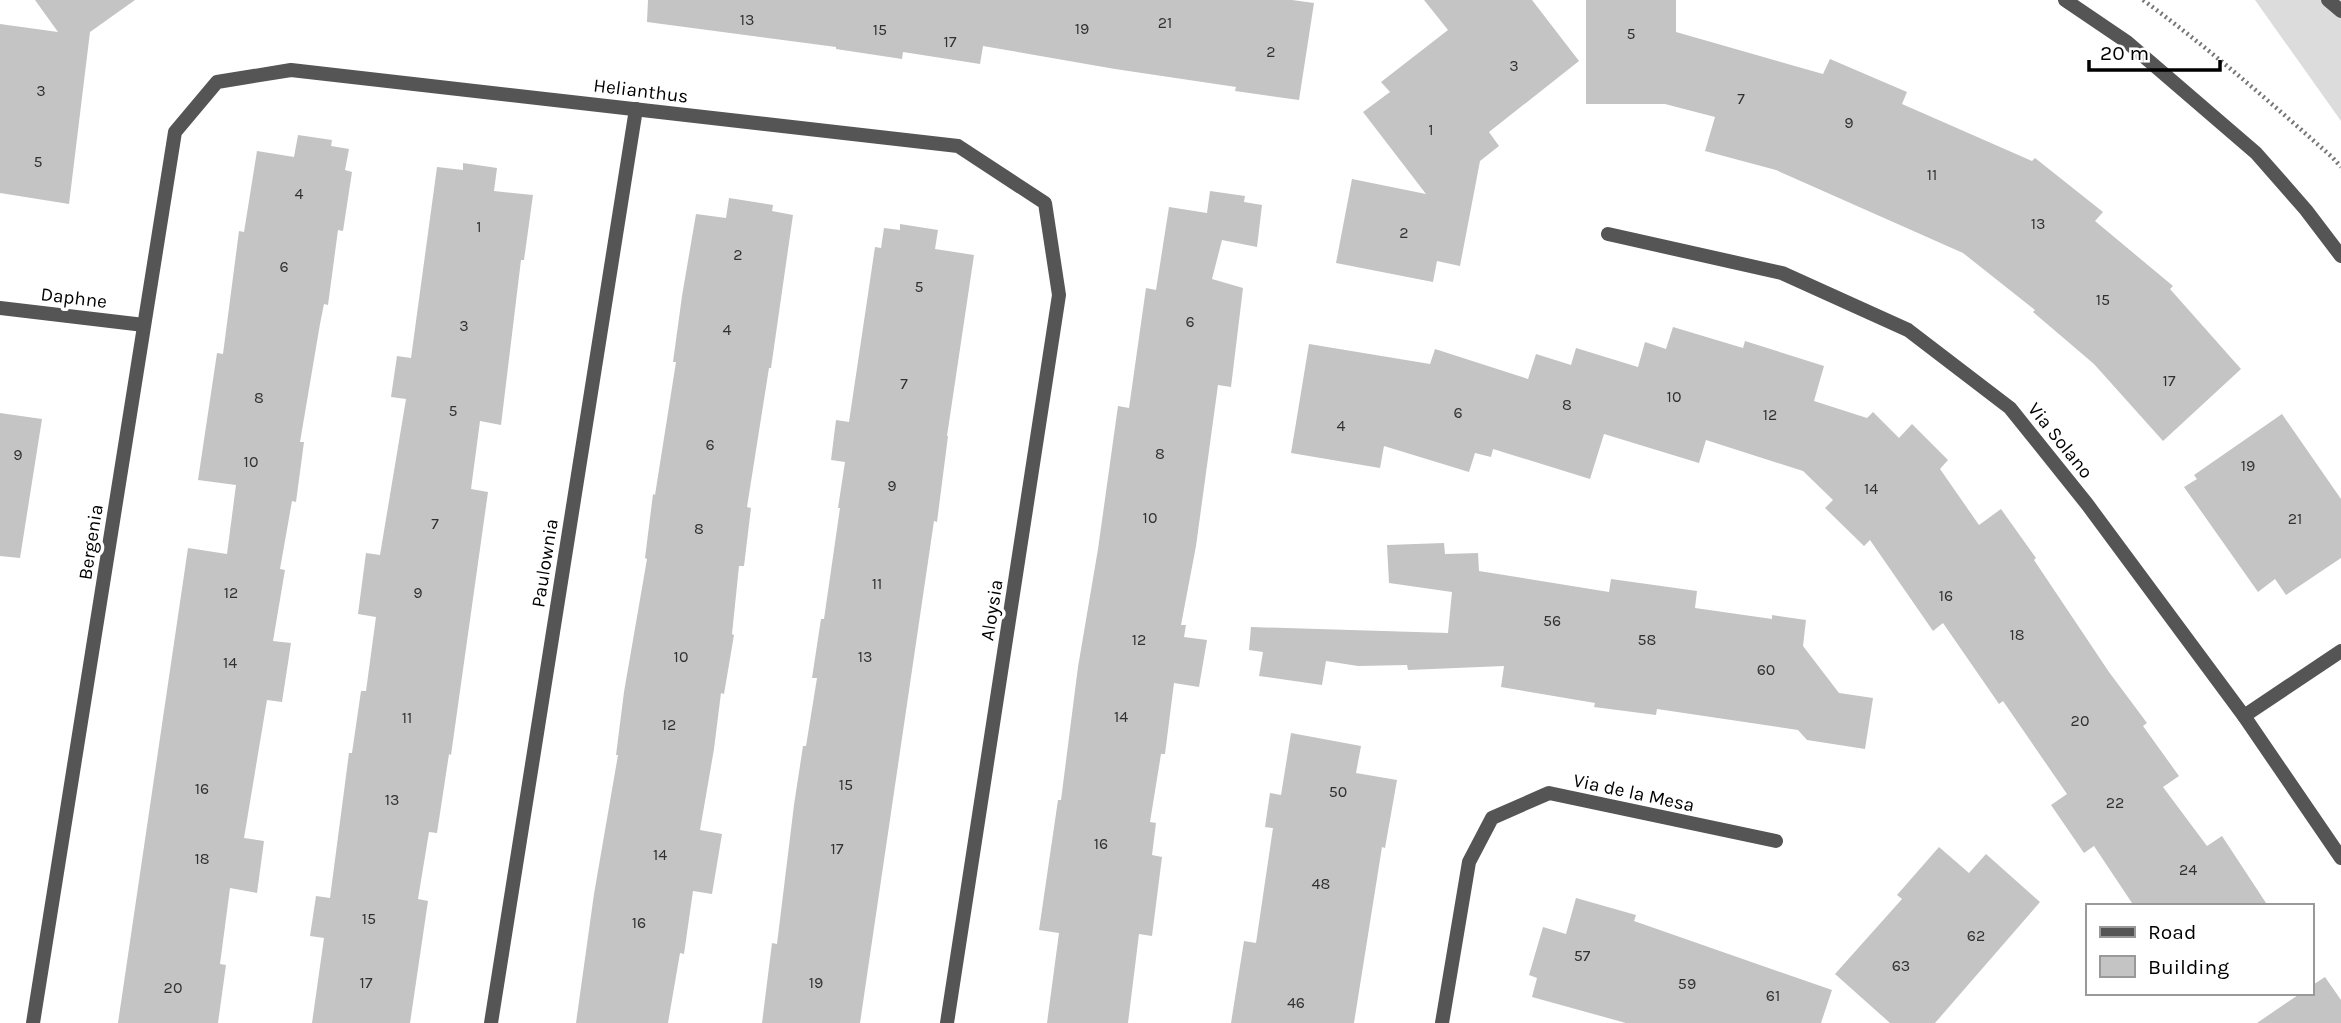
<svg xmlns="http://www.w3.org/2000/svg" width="2341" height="1023" font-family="Karla,sans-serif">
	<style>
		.green { fill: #dcdcdc }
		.building { fill: #c4c4c4 }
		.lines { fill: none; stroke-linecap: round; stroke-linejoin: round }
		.path { stroke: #777; stroke-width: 4.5; stroke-dasharray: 2 3.5; stroke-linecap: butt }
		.minor { stroke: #555; stroke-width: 14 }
		.tertiary { stroke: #555; stroke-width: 14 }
		.labels { text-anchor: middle; stroke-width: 7; stroke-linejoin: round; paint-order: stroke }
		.number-label { font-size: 16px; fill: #313131 }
		.street-label { font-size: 19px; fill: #000; stroke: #fff }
	</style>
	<rect width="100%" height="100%" fill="#fff"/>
	<polygon class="green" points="2255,0 2341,0 2341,121"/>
	<g class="building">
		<polygon points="35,0 135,0 90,32 69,204 0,193 0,24 58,32"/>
		<polygon points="648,0 1292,0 1314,3 1299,100 1235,91 1236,87 1115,69 983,46 980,64 903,52 902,59 836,49 836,47 647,22"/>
		<polygon points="1424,0 1532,0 1579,61 1489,132 1499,146 1480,161 1460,266 1437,261 1433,282 1336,263 1352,179 1426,194 1363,112 1390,92 1381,82 1448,30"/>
		<polygon points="1586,0 1676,0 1676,32 1823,74 1830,59 1907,92 1902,104 2032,161 2035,158 2103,212 2095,221 2173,286 2170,289 2241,369 2163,441 2094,364 2033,312 2035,310 1963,253 1776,170 1705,151 1715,117 1665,104 1586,104"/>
		<polygon points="298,135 332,140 331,146 349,149 345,170 352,172 343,231 338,230 328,305 324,304 320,324 300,442 304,442 296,502 292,501 280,569 285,570 273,641 291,643 282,702 267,700 244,838 264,841 257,893 230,888 220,964 226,965 218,1023 118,1023 188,548 227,554 236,485 198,480 217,353 223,354 239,231 244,232 257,151 294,157"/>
		<polygon points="463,163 497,168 494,191 533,195 524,260 521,260 501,425 480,421 471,489 488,492 451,755 449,754 437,833 429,832 418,899 428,901 410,1023 312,1023 324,938 310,936 316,896 330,898 349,753 352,753 361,691 366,691 376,617 358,614 366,553 380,555 406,399 391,397 397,356 411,358 437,167 463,170"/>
		<polygon points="1210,191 1245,196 1244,202 1262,205 1257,247 1222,240 1212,279 1243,288 1231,387 1218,385 1196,546 1181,625 1186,625 1184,637 1207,640 1199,687 1174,683 1165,754 1161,754 1150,822 1156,823 1152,855 1162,857 1152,936 1139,934 1128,1023 1047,1023 1059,933 1039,930 1058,800 1061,800 1078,667 1098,549 1118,406 1129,408 1146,288 1156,290 1169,207 1207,213"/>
		<polygon points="729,198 773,205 772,211 793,215 771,368 769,368 747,507 751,508 744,566 739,566 732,634 734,635 724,694 721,693 714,749 700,830 722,834 712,894 693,891 684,954 680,953 668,1023 576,1023 594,894 618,755 616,755 624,692 647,559 645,558 653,494 655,495 676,362 673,362 682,296 696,214 726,218"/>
		<polygon points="900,224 938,230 935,249 974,255 947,436 948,436 937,522 934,521 860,1023 762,1023 772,943 777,944 794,805 803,746 806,746 817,678 812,678 821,619 824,619 840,508 838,508 845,462 831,460 836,420 849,422 875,247 881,248 884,228 900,230"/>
		<polygon points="1673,327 1743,348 1745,341 1824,366 1814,401 1867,418 1873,412 1899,438 1912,424 1948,460 1940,469 1979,525 2001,509 2036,558 2034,560 2109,672 2147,723 2143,726 2179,776 2163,787 2207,846 2222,836 2268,906 2134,906 2094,846 2084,853 2051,805 2067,794 2003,701 1999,704 1943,623 1933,631 1870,540 1864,546 1825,508 1833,500 1803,471 1706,440 1699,463 1604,434 1590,479 1493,449 1491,457 1475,453 1469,472 1384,446 1380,468 1291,453 1309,344 1430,364 1435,349 1528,379 1536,354 1571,365 1576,348 1638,367 1645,342 1666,349"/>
		<polygon points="0,413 42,419 20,558 0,556"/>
		<polygon points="2282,414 2341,499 2341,558 2286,595 2275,579 2258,592 2184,487 2197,479 2194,475"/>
		<polygon points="1444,543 1445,554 1478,553 1479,571 1609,592 1611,579 1697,591 1695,608 1772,619 1772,615 1806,620 1803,646 1839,693 1873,698 1865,749 1807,740 1798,730 1657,709 1656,715 1594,707 1595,703 1501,687 1504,666 1408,670 1407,665 1358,666 1326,661 1322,685 1259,676 1263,652 1249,650 1251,627 1448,633 1452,592 1389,583 1387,545"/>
		<polygon points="1291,733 1361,746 1356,773 1397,780 1385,848 1382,847 1354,1023 1231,1023 1244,941 1256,943 1273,828 1265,827 1270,793 1281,795"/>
		<polygon points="1939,847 1969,873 1986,854 2040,902 1935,1023 1890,1023 1835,974 1902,899 1897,895"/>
		<polygon points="1576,898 1636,915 1634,921 1832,990 1821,1023 1626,1023 1532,997 1537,978 1529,975 1543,927 1566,934"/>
		<polygon points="2325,977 2341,1000 2341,1023 2257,1023 2301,993 2311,993 2311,986"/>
	</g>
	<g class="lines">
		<path class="path" d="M2143,0c67,49 128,103 189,157l9,10"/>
		<g class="minor">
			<polyline points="2328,0 2341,11"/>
			<polyline points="1608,234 1782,273 1908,330 2010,408 2087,504 2244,716 2341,858"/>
			<polyline points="0,308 144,325"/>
			<polyline points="2244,716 2341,651"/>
			<polyline points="33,1023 175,132 217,82 291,70 958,146 1045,203 1059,295 947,1023"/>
			<polyline points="491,1023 636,109"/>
			<polyline points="1442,1023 1469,862 1492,818 1549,793 1776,841"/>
		</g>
		<polyline class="tertiary" points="2065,0 2127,42 2256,153 2306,210 2341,256"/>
	</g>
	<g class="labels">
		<g class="number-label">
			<text x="747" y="25">13</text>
			<text x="1165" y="28">21</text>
			<text x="1082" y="34">19</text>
			<text x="880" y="35">15</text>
			<text x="1631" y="39">5</text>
			<text x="950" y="47">17</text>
			<text x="1271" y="57">2</text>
			<text x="1514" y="71">3</text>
			<text x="41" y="96">3</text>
			<text x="1741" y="104">7</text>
			<text x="1849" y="128">9</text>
			<text x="1431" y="135">1</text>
			<text x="38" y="167">5</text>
			<text x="1932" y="180">11</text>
			<text x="299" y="199">4</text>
			<text x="2038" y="229">13</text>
			<text x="479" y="232">1</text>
			<text x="1404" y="238">2</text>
			<text x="738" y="260">2</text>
			<text x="284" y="272">6</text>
			<text x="919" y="292">5</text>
			<text x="2103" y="305">15</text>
			<text x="1190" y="327">6</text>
			<text x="464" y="331">3</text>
			<text x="727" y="335">4</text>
			<text x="2169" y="386">17</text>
			<text x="904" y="389">7</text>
			<text x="1674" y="402">10</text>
			<text x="259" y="403">8</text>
			<text x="1567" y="410">8</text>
			<text x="453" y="416">5</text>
			<text x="1458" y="418">6</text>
			<text x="1770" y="420">12</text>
			<text x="1341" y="431">4</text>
			<text x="710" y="450">6</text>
			<text x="1160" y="459">8</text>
			<text x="18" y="460">9</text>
			<text x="251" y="467">10</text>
			<text x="2248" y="471">19</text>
			<text x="892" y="491">9</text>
			<text x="1871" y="494">14</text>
			<text x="1150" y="523">10</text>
			<text x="2295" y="524">21</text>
			<text x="435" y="529">7</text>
			<text x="699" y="534">8</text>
			<text x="877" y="589">11</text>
			<text x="231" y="598">12</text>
			<text x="418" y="598">9</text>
			<text x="1946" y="601">16</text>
			<text x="1552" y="626">56</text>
			<text x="2017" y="640">18</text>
			<text x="1139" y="645">12</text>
			<text x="1647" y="645">58</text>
			<text x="681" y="662">10</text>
			<text x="865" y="662">13</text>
			<text x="230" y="668">14</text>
			<text x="1766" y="675">60</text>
			<text x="1121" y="722">14</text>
			<text x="407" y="723">11</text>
			<text x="2080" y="726">20</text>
			<text x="669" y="730">12</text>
			<text x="846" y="790">15</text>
			<text x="202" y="794">16</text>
			<text x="1338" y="797">50</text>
			<text x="392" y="805">13</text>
			<text x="2115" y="808">22</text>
			<text x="1101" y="849">16</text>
			<text x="837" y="854">17</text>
			<text x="660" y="860">14</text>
			<text x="202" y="864">18</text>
			<text x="2188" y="875">24</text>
			<text x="1321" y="889">48</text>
			<text x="369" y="924">15</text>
			<text x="639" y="928">16</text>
			<text x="1976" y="941">62</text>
			<text x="1582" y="961">57</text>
			<text x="1901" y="971">63</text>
			<text x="366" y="988">17</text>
			<text x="816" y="988">19</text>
			<text x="1687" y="989">59</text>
			<text x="173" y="993">20</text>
			<text x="1773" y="1001">61</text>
			<text x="1296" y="1008">46</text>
		</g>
		<g class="street-label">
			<text transform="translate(641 90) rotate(7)" y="7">Helianthus</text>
			<text transform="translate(74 297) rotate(7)" y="7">Daphne</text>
			<text transform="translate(2061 440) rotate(51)" y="7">Via Solano</text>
			<text transform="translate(90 542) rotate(-81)" y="7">Bergenia</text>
			<text transform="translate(544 563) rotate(-81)" y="7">Paulownia</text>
			<text transform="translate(991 610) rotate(-81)" y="7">Aloysia</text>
			<text transform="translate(1634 792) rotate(12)" y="7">Via de la Mesa</text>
		</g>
	</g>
	<rect x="2086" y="904" width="228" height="91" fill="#ffffff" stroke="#999999" stroke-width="2"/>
	<rect x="2100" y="927" width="35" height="10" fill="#555555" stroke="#999999" stroke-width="2"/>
	<text x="2148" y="939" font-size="21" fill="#000000">Road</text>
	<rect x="2100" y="956" width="35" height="21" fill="#c4c4c4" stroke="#999999" stroke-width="2"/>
	<text x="2148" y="974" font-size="21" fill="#000000">Building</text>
	<path d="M2089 60v10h131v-10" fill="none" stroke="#000000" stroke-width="3.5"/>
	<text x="2100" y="60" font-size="21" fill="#000000" stroke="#ffffff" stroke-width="5" paint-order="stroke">20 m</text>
</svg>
